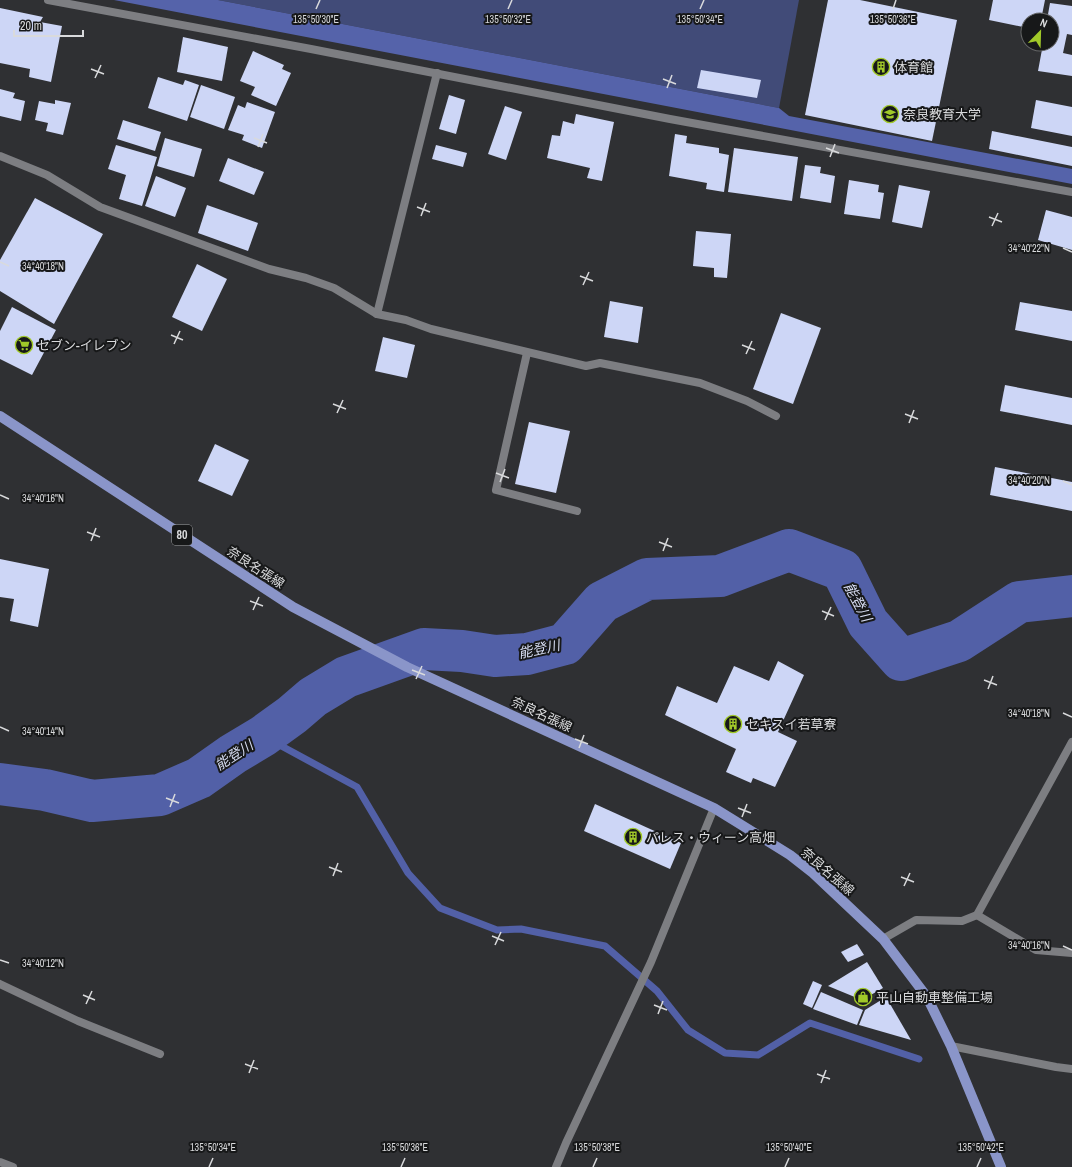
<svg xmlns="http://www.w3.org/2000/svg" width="1072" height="1167" font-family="'Archivo Narrow','Noto Sans JP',sans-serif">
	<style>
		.green { fill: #414b78 }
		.forest { fill: #5563aa }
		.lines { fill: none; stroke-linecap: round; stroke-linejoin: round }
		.stream { stroke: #5260a7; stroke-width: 7 }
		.river { stroke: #5260a7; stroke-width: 42 }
		.building { fill: #cdd6f6 }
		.street { stroke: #7d7e82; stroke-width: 8 }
		.primary { stroke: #8a95c9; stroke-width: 10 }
		.ticks { fill: none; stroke: #d9dadc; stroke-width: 1.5 }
		.labels { text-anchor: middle; stroke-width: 4; stroke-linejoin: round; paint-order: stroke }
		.shield { fill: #171819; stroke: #9fa0a2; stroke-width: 1 }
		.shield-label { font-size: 12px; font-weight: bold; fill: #d9dadc }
		.poi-label { font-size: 13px; fill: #d9dadc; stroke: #171819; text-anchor: start }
		.street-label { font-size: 13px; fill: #d9dadc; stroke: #171819 }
		.water-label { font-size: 14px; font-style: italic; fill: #d6dcf1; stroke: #171819 }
		.ticks-label { font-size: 10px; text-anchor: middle; fill: #d9dadc; stroke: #171819; stroke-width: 4; stroke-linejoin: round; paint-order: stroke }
	</style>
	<rect width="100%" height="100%" fill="#2f3033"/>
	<polygon class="green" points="218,0 799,0 779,108"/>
	<polygon class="forest" points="114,0 218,0 779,108 789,116 1072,169 1072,184"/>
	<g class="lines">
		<polyline class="stream" points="263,736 357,787 408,873 440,908 497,930 521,929 605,946 657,991 688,1030 725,1053 758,1055 810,1023 919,1059"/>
		<polyline class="river" points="0,784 45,790 92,801 160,795 199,778 233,754 263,736 292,715 313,697 346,677 424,649 462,651 495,656 527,654 565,644 602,602 647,579 720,576 789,550 842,570 868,623 901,660 959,641 1019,602 1072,596"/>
	</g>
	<g class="building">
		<polygon points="828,0 860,0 957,20 932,141 805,115"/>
		<polygon points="993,0 1045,0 1041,20 1028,20 1028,28 989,20"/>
		<polygon points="1050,3 1072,6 1072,35 1067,34 1063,53 1072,55 1072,76 1038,71 1043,44 1052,44 1052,20 1047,20"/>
		<polygon points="0,8 43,17 40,22 62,26 51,82 29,77 30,69 0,63"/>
		<polygon points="183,37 228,47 222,81 177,72"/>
		<polygon points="253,51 284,65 282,69 291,73 276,106 251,95 255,87 240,81"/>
		<polygon points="701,70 761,80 757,98 697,88"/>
		<polygon points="158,77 183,85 185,80 199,85 187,121 148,108"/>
		<polygon points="201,85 235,97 224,129 190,117"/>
		<polygon points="0,89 15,93 13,98 25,101 21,121 0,116"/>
		<polygon points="449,95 465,100 456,134 439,129"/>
		<polygon points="55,100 71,103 63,135 46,131 48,123 35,120 39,101 55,104"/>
		<polygon points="1036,100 1072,107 1072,136 1031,128"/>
		<polygon points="247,102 275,112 262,148 242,140 244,135 228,130 238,105 245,108"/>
		<polygon points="505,106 522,112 506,160 488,154"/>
		<polygon points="576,114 614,122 602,181 587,178 590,168 547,158 552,135 560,136 563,121 574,124"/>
		<polygon points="123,120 161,132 155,151 117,139"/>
		<polygon points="992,131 1072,147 1072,166 989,149"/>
		<polygon points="675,134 687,136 686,143 719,148 719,153 729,155 724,192 706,189 707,183 669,176"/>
		<polygon points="165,138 202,149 194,177 157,166"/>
		<polygon points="116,145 157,157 142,206 119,199 126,175 108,169"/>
		<polygon points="436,145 467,153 463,167 432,159"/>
		<polygon points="734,148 798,157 792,201 728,192"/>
		<polygon points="228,158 264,172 254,195 219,181"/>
		<polygon points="805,165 821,167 820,173 835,176 831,203 800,198"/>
		<polygon points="156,176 186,188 175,217 145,206"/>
		<polygon points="849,180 879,185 878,192 884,193 880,219 844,214"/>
		<polygon points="899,185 930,191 922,228 892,222"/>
		<polygon points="35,198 103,234 54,324 0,291 0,260"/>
		<polygon points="207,205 258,223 248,251 198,233"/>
		<polygon points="1046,210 1072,217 1072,250 1038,240"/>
		<polygon points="696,231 731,234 727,278 714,277 714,268 693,266"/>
		<polygon points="197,264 227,279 202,331 172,317"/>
		<polygon points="610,301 643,307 638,343 604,337"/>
		<polygon points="1020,302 1072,311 1072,341 1015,330"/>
		<polygon points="12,307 56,330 32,375 0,359 0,331"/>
		<polygon points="781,313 821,328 793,404 753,389"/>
		<polygon points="383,337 415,345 407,378 375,371"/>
		<polygon points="1005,385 1072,398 1072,425 1000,411"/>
		<polygon points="529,422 570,431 556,493 515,484"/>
		<polygon points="215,444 249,460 232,496 198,481"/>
		<polygon points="995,467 1072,482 1072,511 990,495"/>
		<polygon points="0,559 49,569 38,627 10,621 14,599 0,597"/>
		<polygon points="778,661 804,675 778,732 797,741 775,787 753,778 751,783 726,772 736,749 665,715 677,686 717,703 734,666 769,681"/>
		<polygon points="595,804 681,843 670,869 584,831"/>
		<polygon points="857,944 864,955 848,962 841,952"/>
		<polygon points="867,962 883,988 862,1000 828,986"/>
		<polygon points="813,981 822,985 812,1008 803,1004"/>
		<polygon points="821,992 863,1010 857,1025 813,1009"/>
		<polygon points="886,997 911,1040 859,1025 865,1010"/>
	</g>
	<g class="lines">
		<g class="street">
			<polyline points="48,0 311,49 670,119 1072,192"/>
			<polyline points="0,156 47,175 100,207 269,269 306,278 334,288 377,314 406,320 431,329 586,366 600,363 700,383 747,401 776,416"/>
			<polyline points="377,314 437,73"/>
			<polyline points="527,353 496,490 577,511"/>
			<polyline points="977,915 1036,950 1072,953"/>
			<polyline points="883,939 916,920 962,921 977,915 1072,742"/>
			<polyline points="0,984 78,1021 160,1054"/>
			<polyline points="951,1046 1056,1067 1072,1069"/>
			<polyline points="0,1162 13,1167"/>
			<polyline points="556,1167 566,1143 651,962 714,808"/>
		</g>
		<polyline class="primary" points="0,416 293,607 407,667 714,808 790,855 813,873 883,939 927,997 951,1046 1001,1167"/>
	</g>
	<path class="ticks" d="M316,9l4,-9M508,9l4,-9M700,9l4,-9M893,9l3,-9M91,69l13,5M95,78l6,-13M663,79l13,5M667,88l5,-13M254,138l13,5M258,147l5,-13M826,148l13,5M830,157l5,-13M417,207l13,5M421,216l5,-13M989,217l13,5M992,226l6,-13M1063,248l9,4M0,262l9,4M580,276l13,5M583,285l6,-13M171,335l12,5M174,344l6,-13M742,345l13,5M746,354l6,-13M333,404l13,5M337,413l6,-13M905,414l13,5M909,423l5,-13M496,473l13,5M1063,481l9,4M500,482l5,-13M0,495l9,4M87,532l13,5M91,541l5,-13M659,542l13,5M663,551l5,-13M250,601l13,5M253,610l6,-13M822,611l12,5M825,620l6,-13M412,670l13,5M416,679l6,-13M984,680l13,5M988,689l5,-13M1063,713l9,4M0,727l9,4M575,739l13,5M579,748l5,-13M166,798l13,5M170,807l5,-13M738,808l13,5M742,817l5,-13M329,867l13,5M333,876l5,-13M901,877l13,5M904,886l6,-13M492,936l12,5M495,945l6,-13M1063,946l9,4M0,960l9,3M83,995l12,5M86,1004l6,-13M654,1005l13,5M658,1014l5,-13M245,1064l13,5M249,1073l5,-13M817,1074l13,5M821,1083l5,-13M209,1167l4,-9M401,1167l4,-9M593,1167l4,-9M785,1167l4,-9M977,1167l4,-9"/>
	<defs>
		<symbol id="building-ring" viewBox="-11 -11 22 22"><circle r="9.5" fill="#171819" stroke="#a1c929" stroke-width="1.5"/><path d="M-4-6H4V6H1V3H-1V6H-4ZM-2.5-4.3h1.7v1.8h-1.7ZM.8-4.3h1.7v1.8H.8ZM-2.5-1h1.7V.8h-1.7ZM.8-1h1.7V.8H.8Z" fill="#a1c929"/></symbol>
		<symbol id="university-ring" viewBox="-11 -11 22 22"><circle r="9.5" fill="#171819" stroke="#a1c929" stroke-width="1.5"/><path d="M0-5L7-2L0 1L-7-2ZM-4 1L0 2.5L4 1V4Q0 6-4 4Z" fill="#a1c929"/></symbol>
		<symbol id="supermarket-ring" viewBox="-11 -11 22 22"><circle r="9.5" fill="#171819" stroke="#a1c929" stroke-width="1.5"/><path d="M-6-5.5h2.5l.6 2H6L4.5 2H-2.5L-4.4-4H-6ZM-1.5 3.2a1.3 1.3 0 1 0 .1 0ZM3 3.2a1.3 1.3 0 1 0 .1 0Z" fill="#a1c929"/></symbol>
		<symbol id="shop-ring" viewBox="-11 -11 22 22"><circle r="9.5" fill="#171819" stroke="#a1c929" stroke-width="1.5"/><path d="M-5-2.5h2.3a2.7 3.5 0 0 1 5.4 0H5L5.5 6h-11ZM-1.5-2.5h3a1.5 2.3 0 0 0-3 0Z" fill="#a1c929"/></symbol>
	</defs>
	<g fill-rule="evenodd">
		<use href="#building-ring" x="871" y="57" width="20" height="20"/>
		<use href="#university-ring" x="880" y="104" width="20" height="20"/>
		<use href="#supermarket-ring" x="14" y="335" width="20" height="20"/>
		<use href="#building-ring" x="723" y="714" width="20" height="20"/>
		<use href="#building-ring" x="623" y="827" width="20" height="20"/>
		<use href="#shop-ring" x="853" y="987" width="20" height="20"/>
	</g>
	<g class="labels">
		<rect class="shield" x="172" y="525" width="20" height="20" rx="3"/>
		<g class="shield-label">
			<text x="182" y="539">80</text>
		</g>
		<g class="poi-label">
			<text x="894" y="72">体育館</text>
			<text x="903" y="119">奈良教育大学</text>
			<text x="37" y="350">セブン-イレブン</text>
			<text x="746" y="729">セキスイ若草寮</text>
			<text x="646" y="842">パレス・ウィーン高畑</text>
			<text x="876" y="1002">平山自動車整備工場</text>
		</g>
		<g class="street-label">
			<text transform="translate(256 567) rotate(33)" y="5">奈良名張線</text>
			<text transform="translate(542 714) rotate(25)" y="5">奈良名張線</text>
			<text transform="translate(828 871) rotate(41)" y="5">奈良名張線</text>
		</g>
		<g class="water-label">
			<text transform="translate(858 602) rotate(62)" y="5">能登川</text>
			<text transform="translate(539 649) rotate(-12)" y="5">能登川</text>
			<text transform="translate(234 755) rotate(-33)" y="5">能登川</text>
		</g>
	</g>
	<g class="ticks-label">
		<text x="316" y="23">135°50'30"E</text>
		<text x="508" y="23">135°50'32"E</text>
		<text x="700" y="23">135°50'34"E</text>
		<text x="893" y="23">135°50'36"E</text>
		<text x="1029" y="252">34°40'22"N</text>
		<text x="43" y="270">34°40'18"N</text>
		<text x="1029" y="484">34°40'20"N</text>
		<text x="43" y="502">34°40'16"N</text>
		<text x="1029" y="717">34°40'18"N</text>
		<text x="43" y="735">34°40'14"N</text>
		<text x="1029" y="949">34°40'16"N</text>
		<text x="43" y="967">34°40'12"N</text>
		<text x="213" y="1151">135°50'34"E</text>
		<text x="405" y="1151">135°50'36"E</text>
		<text x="597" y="1151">135°50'38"E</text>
		<text x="789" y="1151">135°50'40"E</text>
		<text x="981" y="1151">135°50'42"E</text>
	</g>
	<g transform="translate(1040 32) rotate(23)"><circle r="19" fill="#171819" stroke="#656667"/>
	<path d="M0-3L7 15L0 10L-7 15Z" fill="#a1c929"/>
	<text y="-6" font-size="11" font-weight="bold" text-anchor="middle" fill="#d9dadc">N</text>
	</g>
	<path d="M14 30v6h69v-6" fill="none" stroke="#d9dadc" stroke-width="2"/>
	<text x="20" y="30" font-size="12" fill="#d9dadc" stroke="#171819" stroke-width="3" paint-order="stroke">20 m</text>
</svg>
